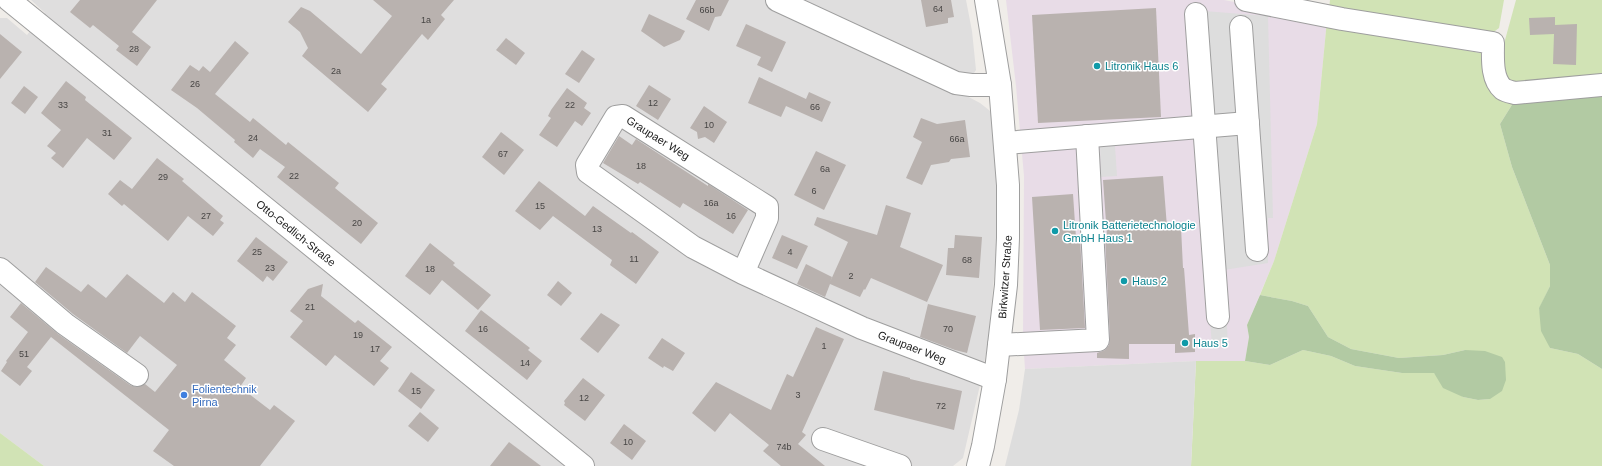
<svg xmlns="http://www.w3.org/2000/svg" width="1602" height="466" font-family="Helvetica,sans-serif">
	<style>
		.residential { fill: #dfdede }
		.industrial { fill: #e8dce7 }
		.grass { fill: #d1e3b5 }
		.forest { fill: #b2caa3 }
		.parking { fill: #ddd }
		.building { fill: #b9b2af }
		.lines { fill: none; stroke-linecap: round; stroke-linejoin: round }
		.minor-casing { stroke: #9e9e9e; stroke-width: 24 }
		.minor { stroke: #fff; stroke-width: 22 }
		.culture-dot { fill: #0f9aa8; stroke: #fff; stroke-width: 1.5 }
		.shop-dot { fill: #3f7fe0; stroke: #fff; stroke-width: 1.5 }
		.labels { text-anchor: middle; stroke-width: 3; stroke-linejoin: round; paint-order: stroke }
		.number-label { font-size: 9px; fill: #474544 }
		.culture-label { font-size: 11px; fill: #0d838f; stroke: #fff; text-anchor: start }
		.street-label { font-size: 11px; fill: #212121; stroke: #fff }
		.shop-label { font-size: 11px; fill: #366cbe; stroke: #fff; text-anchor: start }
	</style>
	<rect width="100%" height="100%" fill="#f0ede9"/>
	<polygon class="residential" points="31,0 966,0 972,31 976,70 974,73 968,74 963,94 980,103 994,114 1000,187 998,233 988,343 980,385 963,458 953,466 44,466 0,433 0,18 7,18 27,35 45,13"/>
	<polygon class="industrial" points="1006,0 1224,0 1327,20 1317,124 1274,261 1247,325 1249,337 1245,361 1196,361 1025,369 1023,339 1024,176 1016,86"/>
	<g class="grass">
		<polygon points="1330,0 1504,0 1499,28 1491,34 1329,9"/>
		<polygon points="1516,0 1602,0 1602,80 1513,84 1505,78 1502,51"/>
		<polygon points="1327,20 1384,36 1486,54 1515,100 1500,124 1512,167 1550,265 1550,286 1539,309 1550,348 1578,354 1602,369 1602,466 1191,466 1196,361 1245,361 1270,365 1303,350 1331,356 1355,366 1375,369 1402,373 1434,373 1463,397 1478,400 1490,399 1465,350 1443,355 1399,358 1351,349 1328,337 1308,306 1292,301 1260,295 1274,261 1317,124"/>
		<polygon points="0,433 44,466 0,466"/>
	</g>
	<g class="forest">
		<polygon points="1602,90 1602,369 1578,354 1550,348 1541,331 1539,308 1550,286 1550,265 1512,167 1500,124 1515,100"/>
		<polygon points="1260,295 1292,301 1308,306 1328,337 1351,349 1399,358 1443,355 1465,350 1485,351 1502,357 1505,362 1506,380 1502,391 1490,399 1478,400 1463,397 1443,388 1434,373 1402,373 1375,369 1355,366 1331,356 1303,350 1270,365 1245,361 1249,337 1247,325"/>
	</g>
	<g class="parking">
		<polygon points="1191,10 1268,16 1273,218 1268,218 1268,263 1224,270 1228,346 1212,347 1196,127"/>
		<polygon points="1115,146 1117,176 1101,177 1100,147"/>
		<polygon points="1196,361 1191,466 1005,466 1019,410 1025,369"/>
	</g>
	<g class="building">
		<polygon points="80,0 157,0 132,32 151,47 137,66 116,50 119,46 93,25 90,28 70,12"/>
		<polygon points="373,0 454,0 441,15 445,19 428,40 422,34 381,84 387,89 368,112 302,56 308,48 300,32 288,22 301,7 310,11 361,54 392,16"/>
		<polygon points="696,0 729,0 721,16 715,17 709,31 686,19"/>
		<polygon points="921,0 951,0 954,17 948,18 948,23 926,27"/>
		<polygon points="1156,8 1161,117 1038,123 1032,15"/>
		<polygon points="649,14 685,31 680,40 664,47 641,31"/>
		<polygon points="1555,17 1555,25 1577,24 1576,65 1553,64 1554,34 1530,35 1529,18"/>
		<polygon points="746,24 786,42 772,72 757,65 761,57 736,46"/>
		<polygon points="0,34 22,52 0,79"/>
		<polygon points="506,38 525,53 516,65 496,50"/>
		<polygon points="235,41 249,53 215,94 250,122 253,118 286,145 288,142 339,183 335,188 378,223 361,244 277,177 285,167 260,149 253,158 234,142 235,140 197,108 171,90 190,65 199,71 203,66 210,72"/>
		<polygon points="582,50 595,59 579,83 565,74"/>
		<polygon points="759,77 806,99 809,92 831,102 822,122 786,106 781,117 748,103"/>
		<polygon points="66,81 86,97 85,100 132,138 114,160 87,138 63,168 51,158 56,153 47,146 61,130 41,113"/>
		<polygon points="649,85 671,99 658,120 636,106"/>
		<polygon points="24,86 38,97 25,114 11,103"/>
		<polygon points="567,88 587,103 584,108 591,113 582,126 575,121 557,147 539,135 551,118 548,116 551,110"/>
		<polygon points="704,106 727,122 714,143 705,137 698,139 697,132 690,128"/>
		<polygon points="921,118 937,124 965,120 970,157 951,159 949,162 931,165 922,185 906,178 922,142 913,137"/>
		<polygon points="501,132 524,150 504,175 482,157"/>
		<polygon points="619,136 632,145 636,139 708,186 708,184 748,210 733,234 683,203 680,208 640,182 638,184 603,163"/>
		<polygon points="816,151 846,165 824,210 794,195"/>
		<polygon points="157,158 184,179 182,181 223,216 220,220 224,223 213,236 188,216 168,241 124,204 122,206 108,194 120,180 132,189"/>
		<polygon points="1163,176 1167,227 1181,227 1183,268 1184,268 1189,335 1195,334 1195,352 1175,353 1175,344 1129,344 1129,359 1097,358 1097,353 1105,350 1109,345 1110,339 1105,236 1107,236 1103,180"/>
		<polygon points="539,181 585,216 593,206 631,233 632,232 659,252 636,284 610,265 612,260 553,216 540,230 515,211"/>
		<polygon points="1073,194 1076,238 1080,238 1085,328 1040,330 1032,197"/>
		<polygon points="886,205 911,213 900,247 943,265 927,302 871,278 865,290 864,289 860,297 830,284 825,297 797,284 806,264 832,277 830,282 848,242 814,225 817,217 877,235"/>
		<polygon points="782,235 808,246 797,269 772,258"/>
		<polygon points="955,235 982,237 979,278 946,275 948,248 954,248"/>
		<polygon points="256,237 288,262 273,281 267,276 263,282 237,261"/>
		<polygon points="430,243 455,263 453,265 491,295 478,310 442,280 430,295 405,276"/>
		<polygon points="46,267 81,292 88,284 106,298 127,274 164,303 173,292 185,302 192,292 236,326 227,338 236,345 224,360 246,378 240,387 270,410 274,405 295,421 260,466 174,466 153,451 169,430 51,337 27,367 32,371 20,386 1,371 7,362 6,361 28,332 10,317 21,303 58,334 130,385 136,387 145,384 155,392 177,365 140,336 127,353 73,314 35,282"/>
		<polygon points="558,281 572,293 561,306 547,295"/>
		<polygon points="323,284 321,296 355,323 358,320 392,347 380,361 389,368 374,386 335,355 326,366 290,337 303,321 290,311 308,289"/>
		<polygon points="928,304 976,316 967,353 955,350 920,337"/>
		<polygon points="481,310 530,348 528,350 542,361 527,380 465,331"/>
		<polygon points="601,313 620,325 598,353 580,339"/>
		<polygon points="816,327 844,339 802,432 806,435 798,444 825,466 781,466 763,451 769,445 730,413 715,432 692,413 716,382 771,410 787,374 793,377"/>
		<polygon points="662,338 685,353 673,371 664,366 663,368 648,358"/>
		<polygon points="883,371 910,378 910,379 962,391 954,430 874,410"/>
		<polygon points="411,372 435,390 421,409 398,391"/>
		<polygon points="583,378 605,395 585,421 564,405 565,403 564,401"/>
		<polygon points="420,412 439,428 428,442 408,426"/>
		<polygon points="624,424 646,441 632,460 610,443"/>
		<polygon points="509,442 541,466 490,466"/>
	</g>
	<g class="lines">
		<defs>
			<g id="minor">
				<polyline points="9,0 583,466"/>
				<polyline points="777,0 956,83 971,85 1000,85"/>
				<path d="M1246,0l96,19 151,24c0,14 -2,36 10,46 3,2 8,3 12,4l87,-8"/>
				<polyline points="1196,14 1218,317"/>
				<polyline points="1241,27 1257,250"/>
				<polyline points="1005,143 1248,123"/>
				<polyline points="0,269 65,324 137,375"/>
				<polyline points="743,273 767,218 767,207 623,116 616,117 587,165 588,172 693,247 743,273 862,328 995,379"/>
				<polyline points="999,345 1098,340 1087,136"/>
				<polyline points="823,439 900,466"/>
				<polyline points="978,466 983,446 995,379 1006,285 1008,238 1008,185 1000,85 986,0"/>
			</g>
		</defs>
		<use href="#minor" class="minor-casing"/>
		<use href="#minor" class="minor"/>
	</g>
	<g class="culture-dot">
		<circle cx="1097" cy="66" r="4"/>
		<circle cx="1055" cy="231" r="4"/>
		<circle cx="1124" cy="281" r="4"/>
		<circle cx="1185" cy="343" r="4"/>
	</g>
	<circle class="shop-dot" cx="184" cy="395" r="4"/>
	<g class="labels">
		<g class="number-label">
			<text x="938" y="12">64</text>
			<text x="707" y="13">66b</text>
			<text x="426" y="23">1a</text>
			<text x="134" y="52">28</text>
			<text x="336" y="74">2a</text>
			<text x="195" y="87">26</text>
			<text x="653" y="106">12</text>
			<text x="63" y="108">33</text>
			<text x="570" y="108">22</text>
			<text x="815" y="110">66</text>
			<text x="709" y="128">10</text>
			<text x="107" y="136">31</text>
			<text x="253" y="141">24</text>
			<text x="957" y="142">66a</text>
			<text x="503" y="157">67</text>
			<text x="641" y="169">18</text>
			<text x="825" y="172">6a</text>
			<text x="294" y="179">22</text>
			<text x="163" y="180">29</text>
			<text x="814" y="194">6</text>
			<text x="711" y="206">16a</text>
			<text x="540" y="209">15</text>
			<text x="206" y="219">27</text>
			<text x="731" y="219">16</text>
			<text x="357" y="226">20</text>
			<text x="597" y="232">13</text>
			<text x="257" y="255">25</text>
			<text x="790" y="255">4</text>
			<text x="634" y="262">11</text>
			<text x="967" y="263">68</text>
			<text x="270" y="271">23</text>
			<text x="430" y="272">18</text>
			<text x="851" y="279">2</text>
			<text x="310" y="310">21</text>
			<text x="483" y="332">16</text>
			<text x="948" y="332">70</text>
			<text x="358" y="338">19</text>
			<text x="824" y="349">1</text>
			<text x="375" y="352">17</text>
			<text x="24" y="357">51</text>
			<text x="525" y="366">14</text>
			<text x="416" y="394">15</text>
			<text x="798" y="398">3</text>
			<text x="584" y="401">12</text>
			<text x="941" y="409">72</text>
			<text x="628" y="445">10</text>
			<text x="784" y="450">74b</text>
		</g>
		<g class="culture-label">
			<text x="1105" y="70">Litronik Haus 6</text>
			<text x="1063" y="229">Litronik Batterietechnologie<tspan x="1063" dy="13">GmbH Haus 1</tspan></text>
			<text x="1132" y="285">Haus 2</text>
			<text x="1193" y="347">Haus 5</text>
		</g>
		<g class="street-label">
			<text transform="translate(658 138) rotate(32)" y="4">Graupaer Weg</text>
			<text transform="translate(296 233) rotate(39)" y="4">Otto-Gedlich-Straße</text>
			<text transform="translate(1005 277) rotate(-86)" y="4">Birkwitzer Straße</text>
			<text transform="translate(912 347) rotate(21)" y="4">Graupaer Weg</text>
		</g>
		<g class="shop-label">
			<text x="192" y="393">Folientechnik<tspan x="192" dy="13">Pirna</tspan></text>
		</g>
	</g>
</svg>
